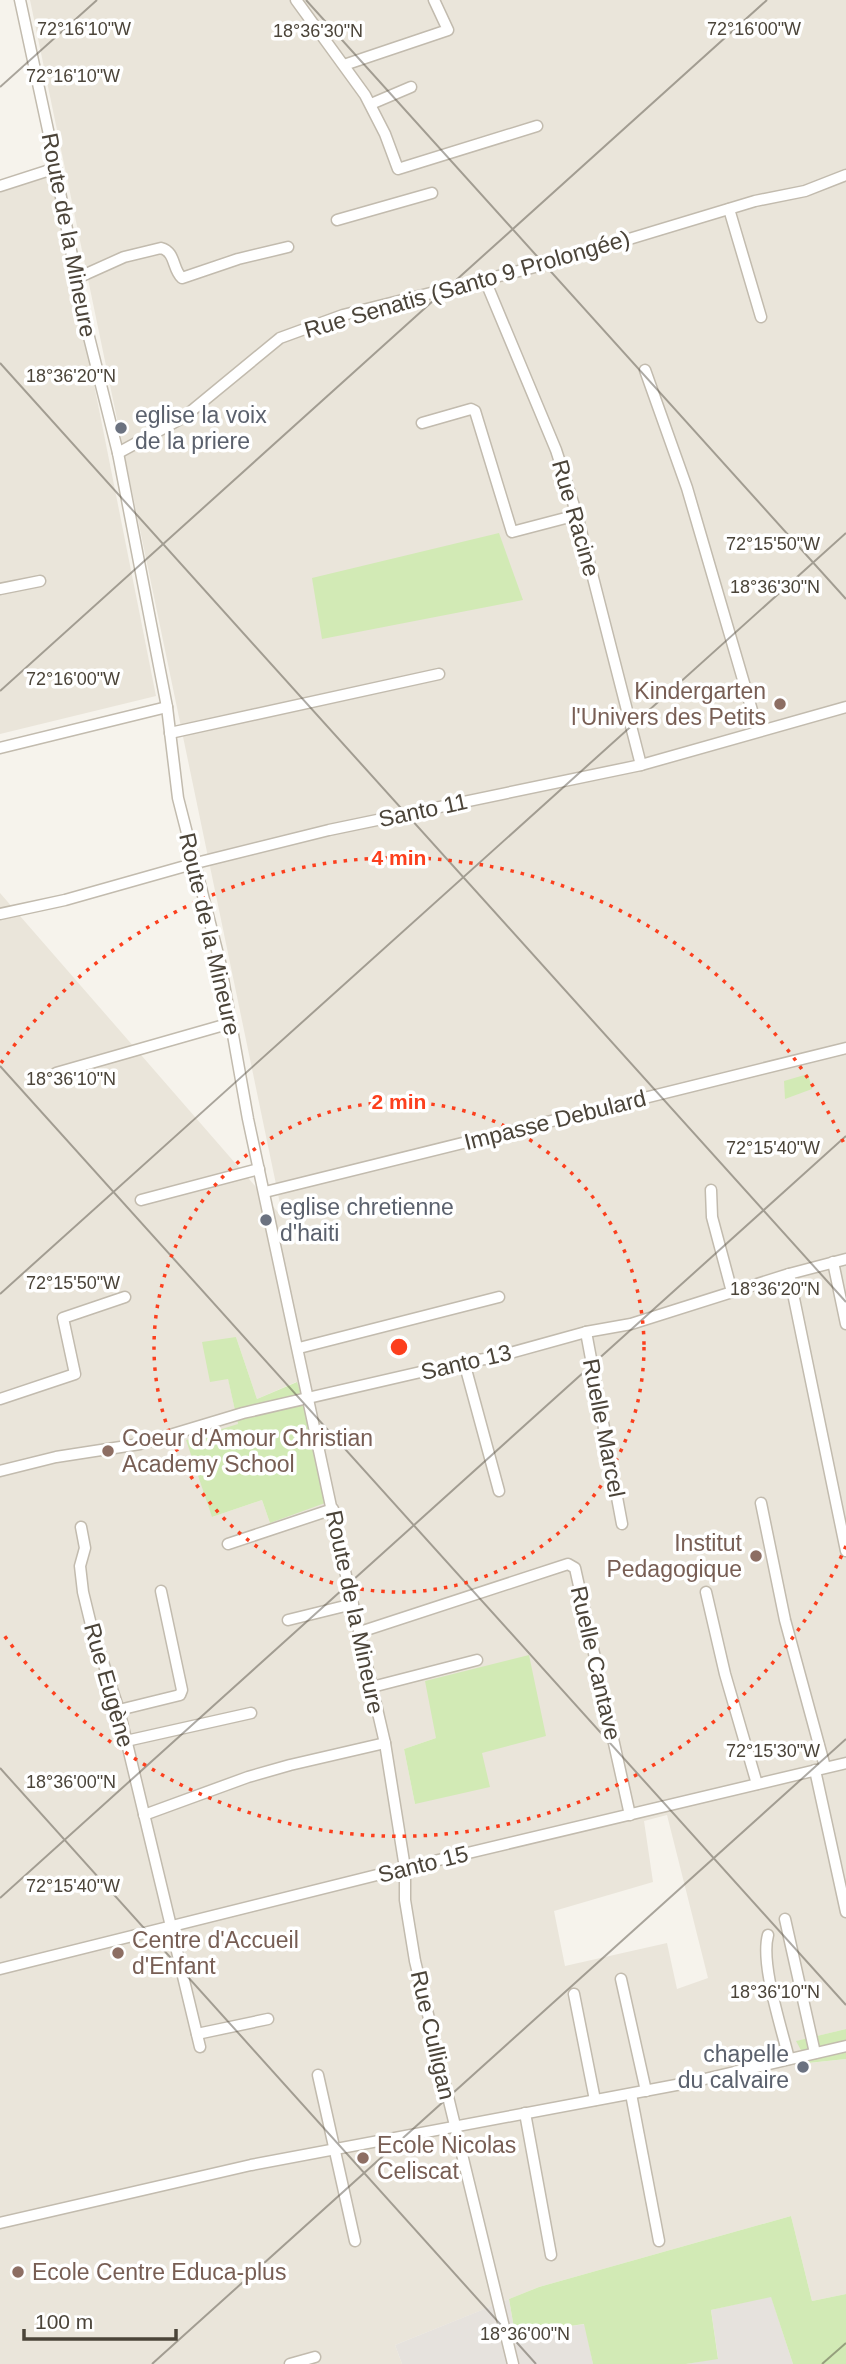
<svg xmlns="http://www.w3.org/2000/svg" width="846" height="2364" font-family="Helvetica,sans-serif">
	<style>
		.residential { fill: #eae5da; fill-rule: evenodd }
		.industrial { fill: #e6e2dd }
		.green { fill: #d2eab5 }
		.lines { fill: none; stroke-linecap: round; stroke-linejoin: round }
		.minor-casing { stroke: #c2bbae; stroke-width: 13 }
		.minor { stroke: #fff; stroke-width: 10 }
		.ticks { fill: none; stroke: #4b4439; stroke-width: 2; stroke-opacity: 0.45 }
		.ring { fill: none; stroke: #fc3f1d; stroke-width: 3.5; stroke-dasharray: 3.5 7 }
		.worship-dot { fill: #6b7280; stroke: #fff; stroke-width: 2.5 }
		.education-dot { fill: #8d6e63; stroke: #fff; stroke-width: 2.5 }
		.labels { text-anchor: middle; stroke-width: 7; stroke-linejoin: round; paint-order: stroke }
		.street-label { font-size: 23px; fill: #4b4439; stroke: #fff }
		.worship-label { font-size: 23px; fill: #5b616d; stroke: #fff; text-anchor: start }
		.education-label { font-size: 23px; fill: #785e54; stroke: #fff; text-anchor: start }
		.ticks-label { font-size: 18px; text-anchor: middle; fill: #4b4439; stroke: #fff; stroke-width: 7; stroke-linejoin: round; paint-order: stroke }
		.centre { fill: #fc3f1d; stroke: #fff; stroke-width: 3.5 }
		.ring-label { font-size: 21px; text-anchor: middle; font-weight: bold; fill: #fc3f1d; stroke: #fff; stroke-width: 7; stroke-linejoin: round; paint-order: stroke }
	</style>
	<rect width="100%" height="100%" fill="#f6f3ec"/>
	<g class="residential">
		<path d="M30,0h816v2029l-49,12 12,22 37,-4v235l-34,7 -21,-85 -252,71 -144,58 7,19h-402v-1471l283,325zM236,1337l21,62 39,-17 -26,141 -8,-23 -50,17 26,-93 -10,-46zM436,1738l-21,66 -11,-55zM667,1815l41,163 -31,11 -10,-46 -102,23 -11,-55 99,-29 -9,-61z"/>
		<polygon points="52,173 156,696 0,734 0,191"/>
	</g>
	<g class="industrial">
		<polygon points="771,2296 793,2364 686,2364 718,2358 711,2310"/>
		<polygon points="509,2299 515,2334 585,2324 593,2364 402,2364 395,2345"/>
	</g>
	<g class="green">
		<polygon points="499,533 523,600 322,639 312,578"/>
		<polygon points="808,1074 812,1089 785,1099 784,1081"/>
		<polygon points="236,1337 257,1399 297,1382 305,1405 325,1503 270,1523 262,1500 212,1517 186,1440 238,1424 228,1379 210,1382 202,1342"/>
		<polygon points="529,1655 546,1736 482,1753 490,1787 415,1804 404,1749 436,1738 425,1681"/>
		<polygon points="846,2029 846,2059 808,2063 796,2041"/>
		<polygon points="791,2216 812,2301 846,2294 846,2364 793,2364 771,2297 711,2310 718,2359 686,2364 593,2364 584,2324 515,2334 509,2299 539,2287"/>
	</g>
	<g class="lines">
		<defs>
			<g id="minor">
				<polyline points="20,0 51,144 82,309 118,453 167,707 178,798 220,962 248,1119 342,1558 385,1743 405,1868 405,1900 415,1961 513,2364"/>
				<polyline points="296,0 365,95 385,134 398,169 537,126"/>
				<polyline points="344,65 448,30 434,0"/>
				<polyline points="371,104 411,87"/>
				<polyline points="0,186 56,168"/>
				<polyline points="729,209 761,317"/>
				<polyline points="337,220 432,193"/>
				<path d="M75,279l49,-22 37,-9c15,4 11,21 21,30l56,-19 50,-12"/>
				<polyline points="485,280 556,450 577,515 641,765"/>
				<polyline points="645,370 687,488 758,731"/>
				<polyline points="422,423 471,409 475,411 512,532 577,515"/>
				<polyline points="118,453 184,417 280,338 343,315 543,265 755,201 805,191 846,175"/>
				<polyline points="0,589 40,581"/>
				<polyline points="170,733 439,674"/>
				<polyline points="0,748 167,707"/>
				<polyline points="0,914 65,900 196,863 329,830 641,765 846,707"/>
				<polyline points="56,1073 231,1023"/>
				<polyline points="711,1190 712,1217 732,1292"/>
				<polyline points="265,1192 846,1048"/>
				<polyline points="141,1200 259,1169"/>
				<polyline points="833,1262 846,1324"/>
				<polyline points="789,1274 846,1551"/>
				<polyline points="586,1332 622,1524"/>
				<polyline points="299,1348 499,1297"/>
				<polyline points="464,1362 499,1491"/>
				<polyline points="0,1399 75,1374 63,1318 125,1297"/>
				<polyline points="0,1471 56,1457 140,1444 243,1413 464,1362 492,1358 586,1332 631,1324 789,1274 846,1259"/>
				<polyline points="761,1503 785,1620 825,1767"/>
				<polyline points="81,1527 85,1548 80,1566 83,1592 92,1629 119,1710 200,2047"/>
				<polyline points="228,1544 333,1509"/>
				<polyline points="706,1592 725,1674 757,1784"/>
				<polyline points="288,1620 353,1604"/>
				<polyline points="360,1632 568,1564 575,1568 630,1815"/>
				<polyline points="372,1687 477,1660"/>
				<polyline points="119,1710 180,1695 182,1690 161,1591"/>
				<polyline points="126,1741 251,1713"/>
				<polyline points="815,1770 846,1912"/>
				<polyline points="144,1815 248,1777 290,1765 385,1743"/>
				<polyline points="785,1919 815,2053"/>
				<path d="M768,1935c-8,29 14,94 21,124"/>
				<polyline points="0,1969 405,1868 846,1763"/>
				<polyline points="621,1979 646,2091"/>
				<polyline points="574,1994 595,2100"/>
				<polyline points="197,2034 268,2019"/>
				<polyline points="318,2075 355,2241"/>
				<polyline points="631,2094 659,2241"/>
				<polyline points="525,2113 551,2255"/>
				<polyline points="0,2223 251,2165 692,2082 846,2046"/>
				<polyline points="290,2364 315,2357"/>
			</g>
		</defs>
		<use href="#minor" class="minor-casing"/>
		<use href="#minor" class="minor"/>
	</g>
	<path class="ticks" d="M306,0l540,599M0,87l97,-87M0,363l846,939M0,691l767,-691M0,1066l846,939M0,1294l846,-761M0,1768l536,596M0,1898l846,-762M152,2364l694,-625M822,2364l24,-21"/>
	<g class="ring">
		<circle cx="399" cy="1347" r="245"/>
		<path d="M846 1546A489 489 0 0 1 1 1631M1 1063A489 489 0 0 1 846 1148"/>
	</g>
	<g class="worship-dot">
		<circle cx="121" cy="428" r="7"/>
		<circle cx="266" cy="1220" r="7"/>
		<circle cx="803" cy="2067" r="7"/>
	</g>
	<g class="education-dot">
		<circle cx="780" cy="704" r="7"/>
		<circle cx="108" cy="1451" r="7"/>
		<circle cx="756" cy="1556" r="7"/>
		<circle cx="118" cy="1953" r="7"/>
		<circle cx="363" cy="2158" r="7"/>
		<circle cx="18" cy="2272" r="7"/>
	</g>
	<g class="labels">
		<g class="street-label">
			<text transform="translate(69 235) rotate(79)" y="8">Route de la Mineure</text>
			<text transform="translate(467 284) rotate(-16)" y="8">Rue Senatis (Santo 9 Prolongée)</text>
			<text transform="translate(576 518) rotate(74)" y="8">Rue Racine</text>
			<text transform="translate(423 810) rotate(-12)" y="8">Santo 11</text>
			<text transform="translate(210 934) rotate(77)" y="8">Route de la Mineure</text>
			<text transform="translate(555 1120) rotate(-14)" y="8">Impasse Debulard</text>
			<text transform="translate(466 1362) rotate(-13)" y="8">Santo 13</text>
			<text transform="translate(604 1428) rotate(79)" y="8">Ruelle Marcel</text>
			<text transform="translate(355 1612) rotate(78)" y="8">Route de la Mineure</text>
			<text transform="translate(596 1663) rotate(77)" y="8">Ruelle Cantave</text>
			<text transform="translate(109 1685) rotate(74)" y="8">Rue Eugène</text>
			<text transform="translate(423 1864) rotate(-14)" y="8">Santo 15</text>
			<text transform="translate(433 2035) rotate(77)" y="8">Rue Culligan</text>
		</g>
		<g class="worship-label">
			<text x="135" y="423">eglise la voix<tspan x="135" dy="26">de la priere</tspan></text>
			<text x="280" y="1215">eglise chretienne<tspan x="280" dy="26">d'haiti</tspan></text>
			<text x="789" y="2062" text-anchor="end">chapelle<tspan x="789" dy="26">du calvaire</tspan></text>
		</g>
		<g class="education-label">
			<text x="766" y="699" text-anchor="end">Kindergarten<tspan x="766" dy="26">l'Univers des Petits</tspan></text>
			<text x="122" y="1446">Coeur d'Amour Christian<tspan x="122" dy="26">Academy School</tspan></text>
			<text x="742" y="1551" text-anchor="end">Institut<tspan x="742" dy="26">Pedagogique</tspan></text>
			<text x="132" y="1948">Centre d'Accueil<tspan x="132" dy="26">d'Enfant</tspan></text>
			<text x="377" y="2153">Ecole Nicolas<tspan x="377" dy="26">Celiscat</tspan></text>
			<text x="32" y="2280">Ecole Centre Educa-plus</text>
		</g>
	</g>
	<g class="ticks-label">
		<text x="84" y="35">72°16'10"W</text>
		<text x="754" y="35">72°16'00"W</text>
		<text x="318" y="37">18°36'30"N</text>
		<text x="73" y="82">72°16'10"W</text>
		<text x="71" y="382">18°36'20"N</text>
		<text x="773" y="550">72°15'50"W</text>
		<text x="775" y="593">18°36'30"N</text>
		<text x="73" y="685">72°16'00"W</text>
		<text x="71" y="1085">18°36'10"N</text>
		<text x="773" y="1154">72°15'40"W</text>
		<text x="73" y="1289">72°15'50"W</text>
		<text x="775" y="1295">18°36'20"N</text>
		<text x="773" y="1757">72°15'30"W</text>
		<text x="71" y="1788">18°36'00"N</text>
		<text x="73" y="1892">72°15'40"W</text>
		<text x="775" y="1998">18°36'10"N</text>
		<text x="525" y="2340">18°36'00"N</text>
	</g>
	<circle cx="399" cy="1347" r="10" class="centre"/>
	<g class="ring-label">
		<text x="399" y="865">4 min</text>
		<text x="399" y="1109">2 min</text>
	</g>
	<path d="M24 2329v10h152v-10" fill="none" stroke="#4b4439" stroke-width="3.5"/>
	<text x="35" y="2329" font-size="21" fill="#4b4439" stroke="#ffffff" stroke-width="5" paint-order="stroke">100 m</text>
</svg>
